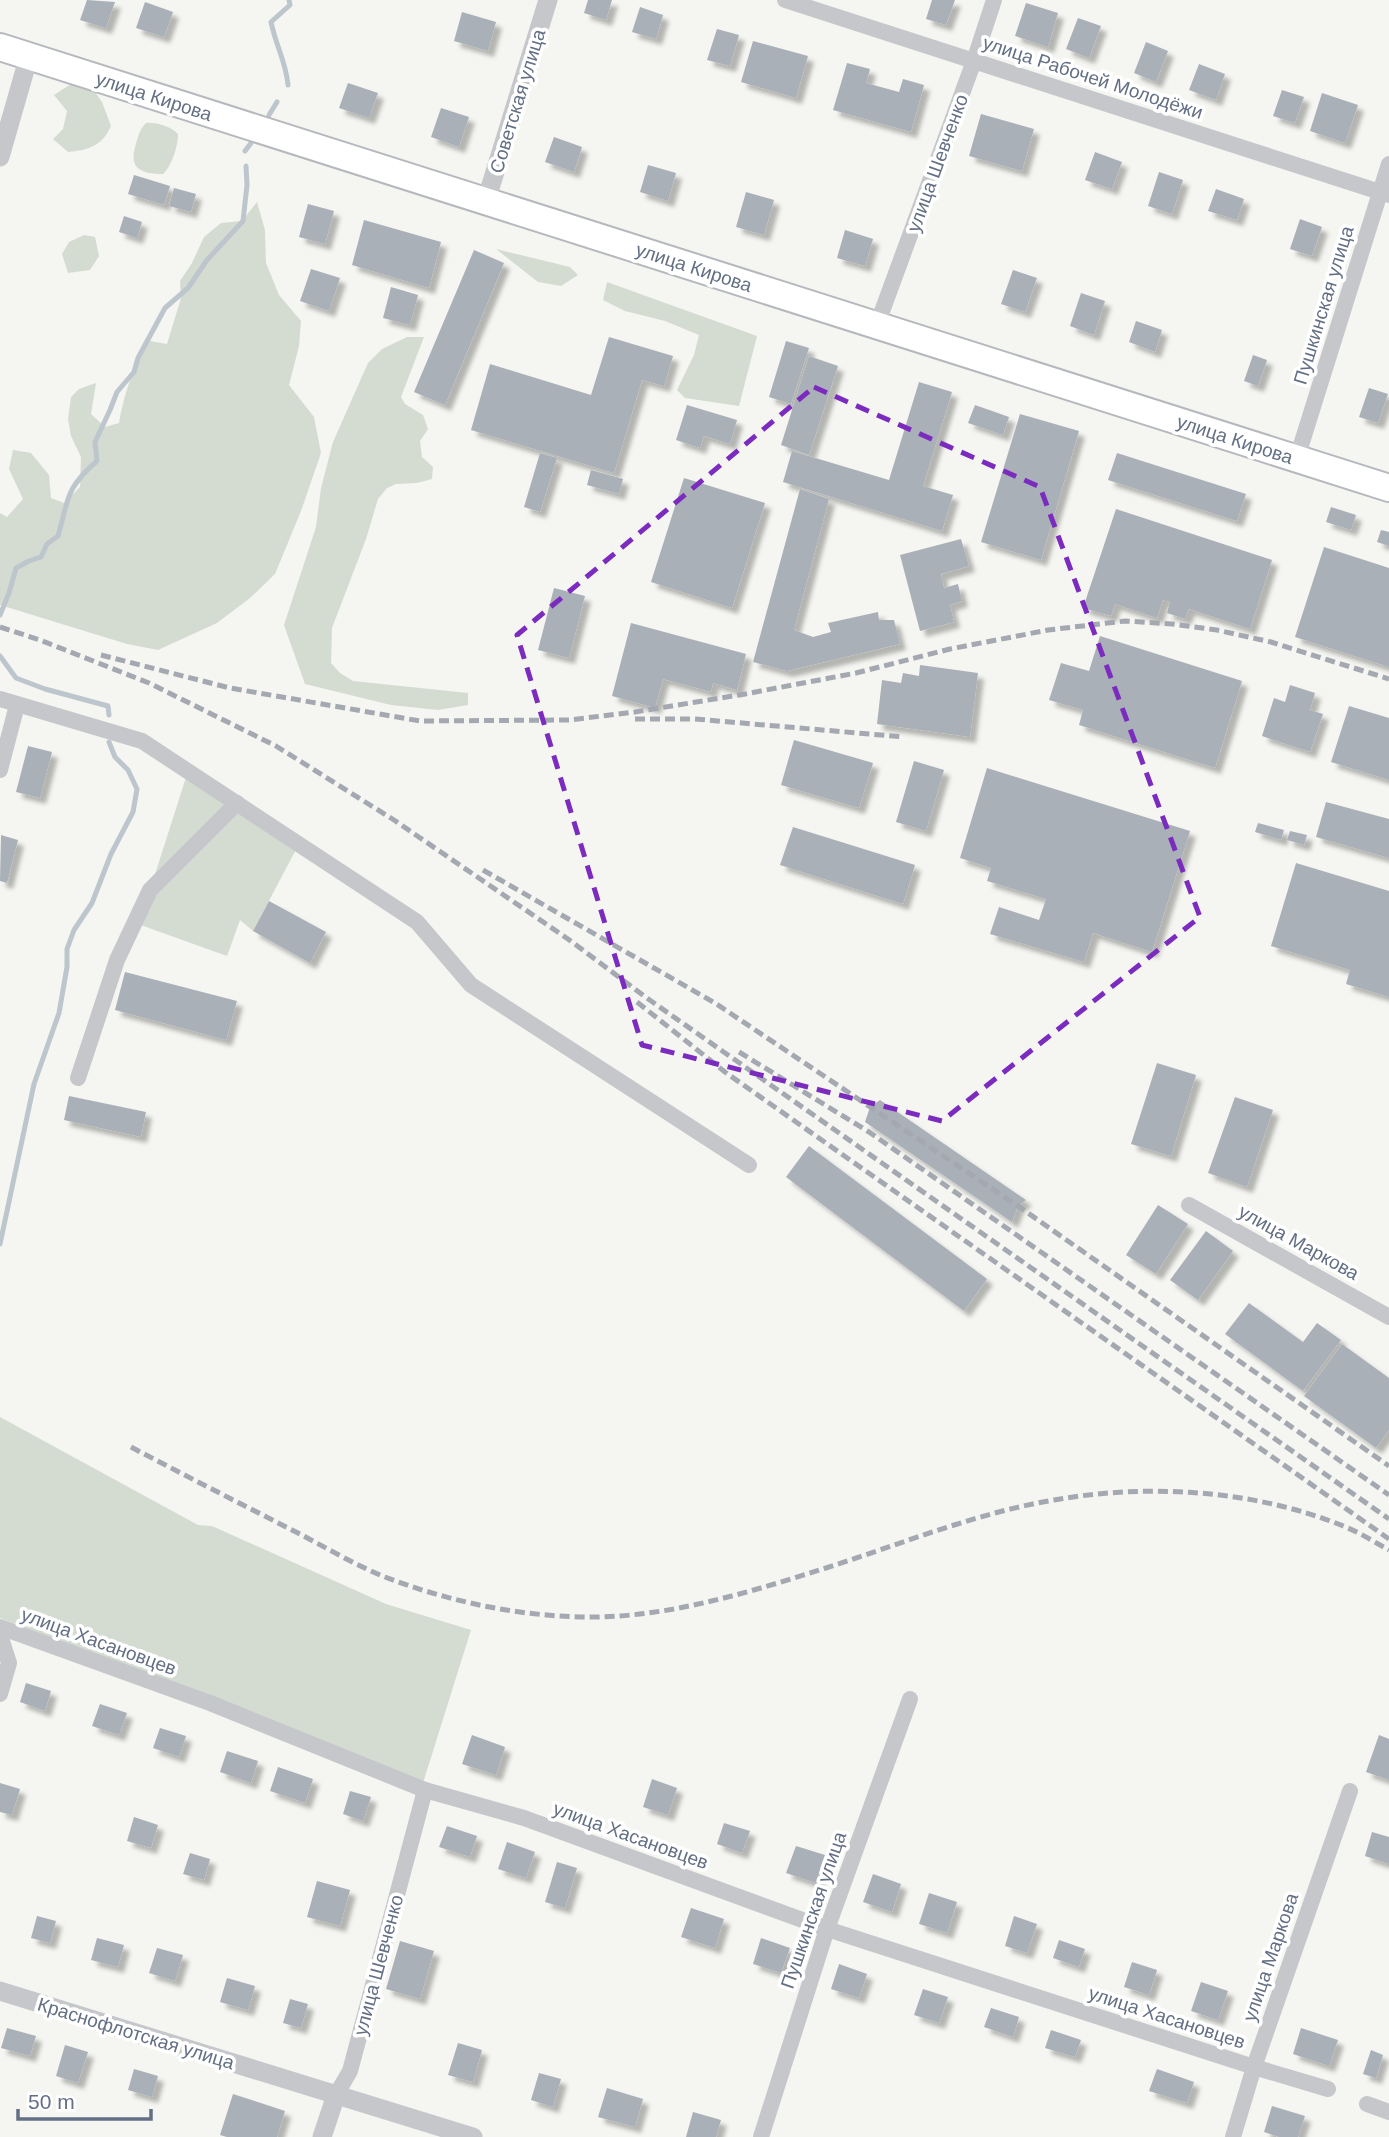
<svg xmlns="http://www.w3.org/2000/svg" width="1389" height="2137" font-family="Helvetica,sans-serif">
	<style>
		.green { fill: #d4dcd2 }
		.lines { fill: none; stroke-linecap: round; stroke-linejoin: round }
		.stream { stroke: #bdc6cd; stroke-width: 5 }
		.building { fill: #aab0b8; filter: url(#shadow) }
		.primary-casing { stroke: #b5b8bd; stroke-width: 30 }
		.minor { stroke: #c5c7cb; stroke-width: 16 }
		.tertiary { stroke: #c5c7cb; stroke-width: 19 }
		.primary { stroke: #fff; stroke-width: 26 }
		.rail { stroke: #a4a8b0; stroke-width: 5; stroke-dasharray: 10 5; stroke-linecap: butt }
		.marked { fill: none; stroke: #7b2cbf; stroke-width: 5; stroke-dasharray: 14 9; stroke-linejoin: round }
		.labels { text-anchor: middle; stroke-width: 7; stroke-linejoin: round; paint-order: stroke }
		.street-label { font-size: 19px; fill: #636f84; stroke: #fff }
	</style>
	<defs>
		<filter id="shadow"><feDropShadow dx="6" dy="6" stdDeviation="2" flood-color="#0004"/></filter>
	</defs>
	<rect width="100%" height="100%" fill="#f5f5f1"/>
	<g class="green">
		<path d="M71,84l21,4 10,14 9,24c-9,20 -22,24 -43,26l-15,-13 10,-10 4,-18 -13,-16z"/>
		<path d="M146,123c10,-1 24,3 32,11 0,12 -6,32 -15,40 -23,0 -35,-6 -27,-30 2,-8 4,-15 10,-21z"/>
		<path d="M257,202l8,28 1,33 13,32 22,26 -2,25 -10,39 25,32 7,36 -20,58 -26,63 -25,24 -33,25 -59,27 -31,-6 -127,-39v-92l7,4 16,-18 -14,-30 4,-19 18,3 18,22 2,23 13,5 16,-16 1,-30 -10,-21 -3,-17 3,-22 8,-8 17,-6 -5,31 14,13 14,-4c6,-32 13,-54 31,-82l17,3 14,-46 -1,-17 12,-18 12,-26 17,-14 21,-2z"/>
		<polygon points="84,235 95,237 99,256 90,270 68,273 62,254 69,242"/>
		<polygon points="496,249 570,267 578,275 561,286 538,282"/>
		<polygon points="607,282 757,336 739,406 685,398 677,390 694,355 699,335 665,321 625,311 603,300"/>
		<polygon points="407,337 424,337 401,397 405,404 423,415 428,429 420,441 422,457 433,467 432,479 417,483 396,484 387,488 378,499 366,539 332,628 331,663 340,673 353,681 468,693 468,705 438,710 391,705 305,684 284,625 316,527 321,488 333,442 368,363 382,349"/>
		<polygon points="188,771 299,844 253,931 240,920 227,956 135,923 150,890"/>
		<polygon points="0,1417 198,1525 212,1526 386,1604 471,1630 423,1783 0,1618"/>
	</g>
	<g class="lines">
		<g class="stream">
			<path d="M288,85c-2,-23 -12,-39 -17,-63l19,-17 -1,-5"/>
			<polyline points="269,115 277,102"/>
			<polyline points="245,151 251,143"/>
			<path d="M0,615l9,-22 7,-25 13,-7 12,-4 6,-13 11,-8c11,-38 7,-47 39,-75l-2,-19 15,-32 7,-18 17,-20 4,-14 27,-50 23,-20 19,-28 36,-39 4,-36 -1,-19"/>
			<polyline points="0,656 16,678 45,689 108,706 109,715"/>
			<polyline points="0,1244 34,1084 59,1013 67,967 67,949 74,930 92,903 111,854 133,812 137,789 128,770 115,757 109,742"/>
		</g>
	</g>
	<g class="building">
		<polygon points="87,0 115,2 106,28 80,20"/>
		<polygon points="588,0 612,0 606,20 584,13"/>
		<polygon points="932,0 955,0 946,25 926,19"/>
		<polygon points="145,2 173,12 164,37 136,28"/>
		<polygon points="1026,3 1058,13 1048,47 1015,36"/>
		<polygon points="640,7 663,15 656,39 632,32"/>
		<polygon points="462,12 496,22 488,51 454,41"/>
		<polygon points="1078,18 1101,26 1089,58 1066,49"/>
		<polygon points="717,29 739,35 730,66 707,60"/>
		<polygon points="753,41 808,56 796,98 741,82"/>
		<polygon points="1146,42 1168,51 1156,82 1134,73"/>
		<polygon points="847,63 870,69 866,83 899,92 903,79 924,85 911,132 833,110"/>
		<polygon points="1199,64 1225,74 1216,100 1189,90"/>
		<polygon points="348,83 378,93 369,118 339,108"/>
		<polygon points="1282,90 1304,97 1295,123 1273,116"/>
		<polygon points="1322,93 1358,105 1345,143 1310,131"/>
		<polygon points="441,108 469,117 459,147 431,137"/>
		<polygon points="981,114 1034,129 1022,171 969,156"/>
		<polygon points="554,137 582,147 574,172 545,162"/>
		<polygon points="1095,152 1122,162 1112,189 1085,180"/>
		<polygon points="648,165 676,173 668,201 640,192"/>
		<polygon points="1159,172 1183,180 1172,214 1148,206"/>
		<polygon points="134,175 170,186 164,205 128,194"/>
		<polygon points="174,188 196,194 191,212 169,206"/>
		<polygon points="1216,189 1244,199 1237,220 1208,211"/>
		<polygon points="746,192 774,200 764,235 736,227"/>
		<polygon points="308,204 334,211 325,244 299,237"/>
		<polygon points="124,216 142,222 137,238 119,232"/>
		<polygon points="1300,219 1322,227 1312,256 1290,249"/>
		<polygon points="364,220 441,242 429,288 352,265"/>
		<polygon points="845,230 873,239 865,266 837,258"/>
		<polygon points="474,250 504,263 445,405 414,392"/>
		<polygon points="311,269 340,278 329,311 300,301"/>
		<polygon points="1013,270 1037,278 1025,312 1001,304"/>
		<polygon points="391,287 418,295 410,325 383,318"/>
		<polygon points="1081,293 1105,301 1094,335 1070,326"/>
		<polygon points="1136,321 1162,330 1155,352 1129,342"/>
		<polygon points="609,337 673,356 664,386 642,380 614,473 471,430 490,364 591,395"/>
		<polygon points="786,341 809,348 791,404 769,397"/>
		<polygon points="1253,355 1267,360 1258,386 1244,381"/>
		<polygon points="809,356 838,366 809,455 781,445"/>
		<polygon points="919,382 952,392 923,486 953,495 942,531 783,482 792,451 889,480"/>
		<polygon points="1369,388 1388,394 1378,423 1359,417"/>
		<polygon points="687,405 737,420 730,444 704,436 700,448 676,440"/>
		<polygon points="975,405 1009,417 1003,435 968,423"/>
		<polygon points="1020,414 1079,431 1041,560 981,542"/>
		<polygon points="540,453 557,458 540,512 524,507"/>
		<polygon points="1117,453 1246,494 1237,521 1108,480"/>
		<polygon points="591,470 623,479 619,494 587,485"/>
		<polygon points="684,478 765,503 732,608 651,582"/>
		<polygon points="800,489 829,499 794,630 813,637 831,632 828,623 878,612 879,620 894,620 900,644 787,671 753,662"/>
		<polygon points="1331,507 1356,515 1351,530 1326,522"/>
		<polygon points="1116,509 1272,560 1250,629 1189,609 1185,619 1167,613 1170,602 1163,600 1157,618 1115,604 1111,616 1083,608"/>
		<polygon points="1381,530 1389,532 1389,546 1377,542"/>
		<polygon points="961,539 969,566 941,574 944,588 958,584 962,601 950,605 954,622 920,631 900,555"/>
		<polygon points="1324,547 1389,568 1389,667 1295,637"/>
		<polygon points="554,588 585,596 569,658 538,650"/>
		<polygon points="631,623 746,654 737,690 713,683 711,692 663,679 655,708 612,696"/>
		<polygon points="1100,636 1242,681 1215,768 1079,725 1083,710 1049,700 1061,663 1089,671"/>
		<polygon points="920,665 978,673 970,737 877,724 882,680 901,683 903,673 919,676"/>
		<polygon points="1290,685 1315,693 1310,710 1323,714 1310,752 1262,736 1274,698 1285,702"/>
		<polygon points="1349,706 1389,718 1389,780 1331,762"/>
		<polygon points="794,740 873,763 859,808 781,785"/>
		<polygon points="28,746 52,752 40,798 16,792"/>
		<polygon points="914,761 944,770 926,831 896,822"/>
		<polygon points="987,768 1190,831 1152,952 1093,933 1084,962 990,934 999,907 1039,920 1046,899 987,881 991,868 960,858"/>
		<polygon points="1326,802 1389,819 1389,858 1316,837"/>
		<polygon points="1258,823 1284,830 1281,840 1255,832"/>
		<polygon points="793,827 915,865 903,904 780,865"/>
		<polygon points="1290,831 1307,835 1304,845 1287,840"/>
		<polygon points="1,835 18,840 7,883 0,881"/>
		<polygon points="1296,863 1389,891 1389,997 1346,984 1350,970 1271,946"/>
		<polygon points="269,901 326,932 310,963 253,931"/>
		<polygon points="125,972 237,1001 226,1040 115,1010"/>
		<polygon points="1157,1063 1196,1075 1171,1156 1131,1144"/>
		<polygon points="69,1096 146,1112 141,1137 64,1120"/>
		<polygon points="1235,1097 1273,1110 1247,1187 1208,1173"/>
		<polygon points="880,1100 1026,1200 1018,1206 1012,1222 865,1122 870,1107"/>
		<polygon points="809,1146 987,1279 964,1311 786,1177"/>
		<polygon points="1158,1205 1188,1224 1156,1274 1126,1255"/>
		<polygon points="1206,1231 1233,1251 1198,1300 1170,1280"/>
		<polygon points="1249,1303 1303,1342 1317,1323 1341,1340 1303,1391 1225,1334"/>
		<polygon points="1342,1344 1389,1378 1389,1430 1376,1448 1304,1396"/>
		<polygon points="26,1683 51,1691 45,1711 20,1702"/>
		<polygon points="100,1704 127,1713 119,1735 92,1726"/>
		<polygon points="160,1728 186,1736 179,1757 153,1748"/>
		<polygon points="472,1735 505,1747 496,1775 462,1764"/>
		<polygon points="1379,1735 1389,1739 1389,1780 1366,1772"/>
		<polygon points="227,1751 258,1761 251,1783 220,1772"/>
		<polygon points="278,1767 313,1779 305,1803 270,1791"/>
		<polygon points="652,1779 677,1788 668,1815 643,1807"/>
		<polygon points="0,1783 20,1789 12,1815 0,1812"/>
		<polygon points="350,1791 371,1797 363,1821 343,1814"/>
		<polygon points="134,1817 158,1825 151,1848 127,1841"/>
		<polygon points="724,1823 750,1831 742,1853 717,1844"/>
		<polygon points="447,1826 477,1836 470,1857 439,1847"/>
		<polygon points="1372,1832 1389,1837 1389,1864 1365,1856"/>
		<polygon points="507,1842 535,1852 526,1878 498,1869"/>
		<polygon points="796,1846 825,1855 816,1883 786,1873"/>
		<polygon points="190,1853 210,1859 204,1880 183,1874"/>
		<polygon points="557,1862 577,1868 565,1908 545,1902"/>
		<polygon points="873,1874 901,1884 892,1912 863,1902"/>
		<polygon points="317,1881 350,1890 340,1926 307,1917"/>
		<polygon points="929,1893 957,1902 947,1933 919,1924"/>
		<polygon points="691,1908 724,1919 715,1948 681,1937"/>
		<polygon points="37,1916 56,1921 50,1943 31,1938"/>
		<polygon points="1014,1916 1037,1924 1027,1953 1005,1946"/>
		<polygon points="97,1938 124,1945 118,1967 91,1960"/>
		<polygon points="761,1938 790,1948 781,1973 753,1964"/>
		<polygon points="1059,1940 1085,1949 1079,1967 1053,1958"/>
		<polygon points="400,1941 434,1951 420,1999 386,1989"/>
		<polygon points="157,1948 183,1955 175,1981 149,1973"/>
		<polygon points="1132,1962 1157,1970 1149,1995 1124,1987"/>
		<polygon points="839,1964 867,1974 859,1998 831,1989"/>
		<polygon points="227,1978 255,1986 248,2010 220,2002"/>
		<polygon points="1201,1982 1228,1991 1218,2020 1191,2011"/>
		<polygon points="923,1989 948,1997 939,2023 914,2015"/>
		<polygon points="290,1999 308,2004 301,2028 283,2023"/>
		<polygon points="991,2008 1019,2017 1013,2037 984,2027"/>
		<polygon points="7,2028 36,2036 30,2056 1,2048"/>
		<polygon points="1301,2028 1338,2040 1329,2066 1293,2054"/>
		<polygon points="1051,2030 1081,2040 1075,2057 1045,2048"/>
		<polygon points="458,2043 482,2050 473,2082 448,2075"/>
		<polygon points="65,2045 88,2052 78,2083 56,2076"/>
		<polygon points="1371,2050 1383,2055 1376,2078 1363,2074"/>
		<polygon points="134,2069 158,2076 152,2097 128,2090"/>
		<polygon points="1157,2069 1194,2082 1187,2103 1149,2091"/>
		<polygon points="539,2073 561,2079 553,2107 531,2100"/>
		<polygon points="607,2088 643,2099 635,2127 598,2117"/>
		<polygon points="233,2094 285,2111 277,2137 227,2137 220,2135"/>
		<polygon points="1272,2106 1305,2116 1298,2137 1279,2137 1264,2132"/>
		<polygon points="693,2112 721,2120 716,2137 686,2137"/>
	</g>
	<g class="lines">
		<defs>
			<polyline id="primary" points="0,47 1389,488"/>
		</defs>
		<use href="#primary" class="primary-casing"/>
		<g class="minor">
			<polyline points="785,0 1389,195"/>
			<polyline points="877,325 974,61 994,0"/>
			<polyline points="1297,458 1389,164"/>
			<polyline points="0,699 142,741 417,922 471,985 749,1165"/>
			<polyline points="0,770 17,705"/>
			<polyline points="78,1078 117,960 150,890 237,803"/>
			<polyline points="1189,1205 1389,1317"/>
			<polyline points="0,1627 210,1703 425,1790 524,1818 827,1929 1254,2067 1328,2089"/>
			<polyline points="0,1635 9,1663 0,1694"/>
			<polyline points="336,2095 350,2071 425,1790"/>
			<polyline points="1367,2104 1389,2112"/>
			<polyline points="761,2137 827,1929 910,1699"/>
			<polyline points="1233,2137 1254,2067 1350,1791"/>
		</g>
		<g class="tertiary">
			<polyline points="0,157 29,56"/>
			<polyline points="486,201 548,0"/>
			<polyline points="0,1991 473,2137"/>
			<polyline points="322,2137 336,2095"/>
		</g>
		<use href="#primary" class="primary"/>
		<g class="rail">
			<polyline points="0,627 40,640 149,683 276,746 394,820 568,939 644,996 1389,1519"/>
			<polyline points="101,655 230,688 420,721 569,720 635,712 745,694 856,673 950,649 1048,630 1125,621 1172,624 1217,630 1271,642 1389,679"/>
			<polyline points="635,719 695,719 904,737"/>
			<polyline points="483,870 715,1003 1018,1206 1389,1466"/>
			<polyline points="637,1002 725,1072 1389,1539"/>
			<polyline points="739,1052 869,1132 1389,1495"/>
			<path d="M131,1447c55,29 110,57 165,85 29,15 59,33 89,45 68,26 141,41 214,40 78,-2 154,-26 227,-49 75,-24 150,-55 228,-68 96,-17 204,-10 294,28 14,6 28,15 41,22"/>
		</g>
	</g>
	<path class="marked" d="M814,387l226,100 160,430 -258,204 -300,-76 -125,-410z"/>
	<g class="labels">
		<g class="street-label">
			<text transform="translate(1093 77) rotate(18)" y="7">улица Рабочей Молодёжи</text>
			<text transform="translate(154 96) rotate(18)" y="7">улица Кирова</text>
			<text transform="translate(517 101) rotate(-73)" y="7">Советская улица</text>
			<text transform="translate(937 163) rotate(-70)" y="7">улица Шевченко</text>
			<text transform="translate(694 267) rotate(18)" y="7">улица Кирова</text>
			<text transform="translate(1323 305) rotate(-73)" y="7">Пушкинская улица</text>
			<text transform="translate(1235 439) rotate(18)" y="7">улица Кирова</text>
			<text transform="translate(1299 1242) rotate(29)" y="7">улица Маркова</text>
			<text transform="translate(99 1641) rotate(20)" y="7">улица Хасановцев</text>
			<text transform="translate(631 1835) rotate(20)" y="7">улица Хасановцев</text>
			<text transform="translate(813 1910) rotate(-71)" y="7">Пушкинская улица</text>
			<text transform="translate(1270 1957) rotate(-71)" y="7">улица Маркова</text>
			<text transform="translate(378 1965) rotate(-75)" y="7">улица Шевченко</text>
			<text transform="translate(1167 2017) rotate(18)" y="7">улица Хасановцев</text>
			<text transform="translate(136 2033) rotate(17)" y="7">Краснофлотская улица</text>
		</g>
	</g>
	<path d="M18 2109v10h133v-10" fill="none" stroke="#636f84" stroke-width="3.5"/>
	<text x="28" y="2109" font-size="21" fill="#636f84" stroke="#ffffff" stroke-width="5" paint-order="stroke">50 m</text>
</svg>
